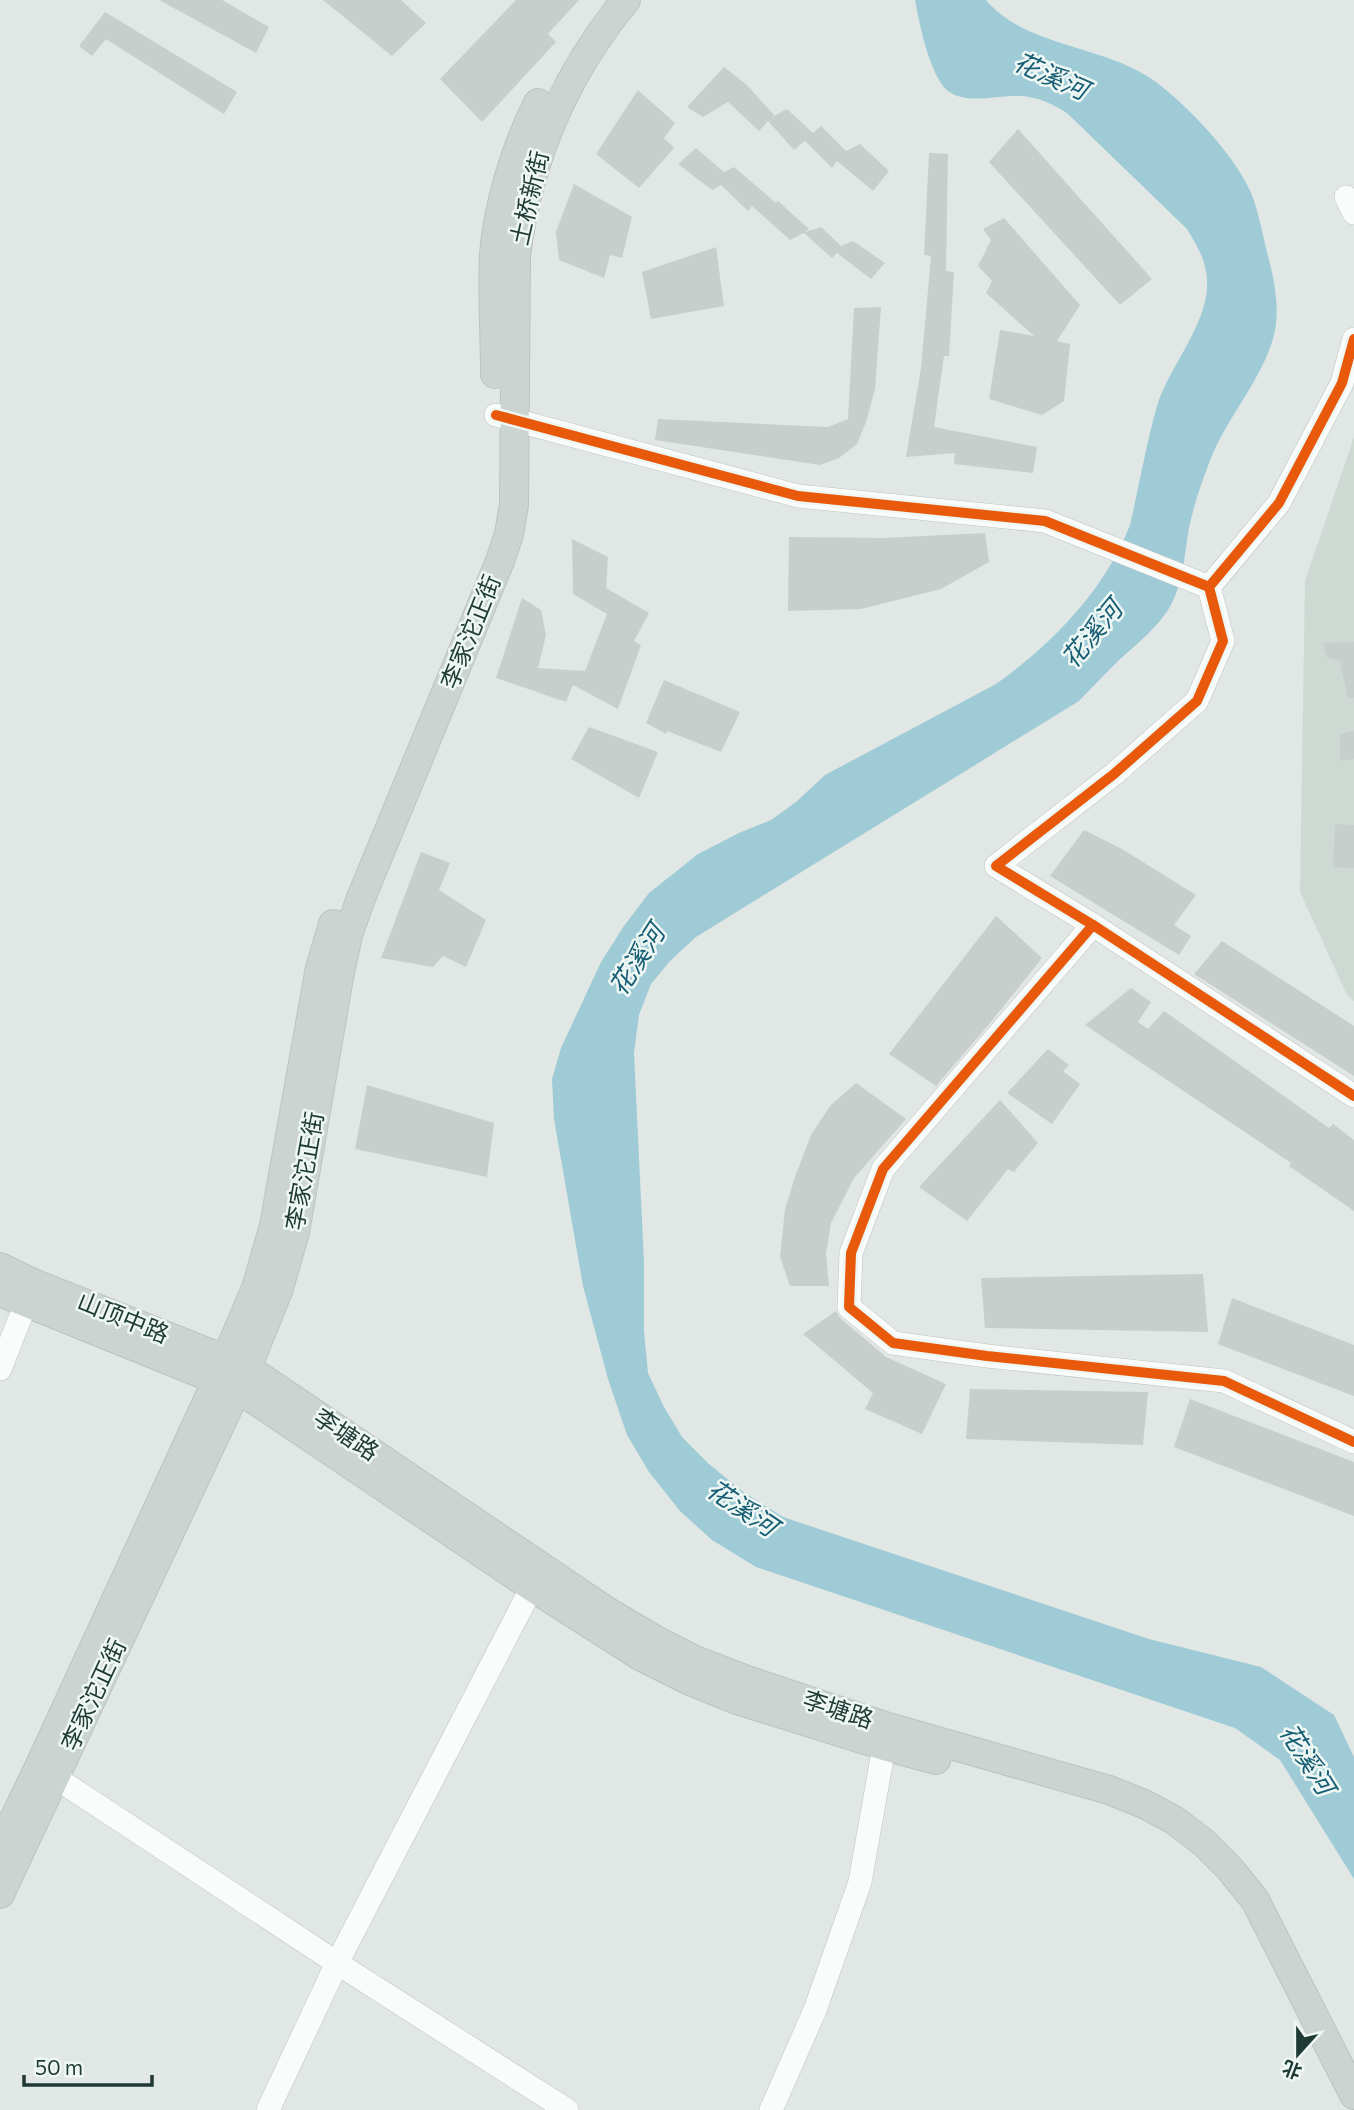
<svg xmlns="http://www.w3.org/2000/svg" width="1354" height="2110" font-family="Commissioner,'Noto Sans SC',sans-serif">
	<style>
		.built { fill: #ced9d4 }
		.water { fill: #9fcbd7 }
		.building { fill: #c8cecc }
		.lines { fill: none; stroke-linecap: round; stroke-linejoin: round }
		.minor-casing { stroke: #bec4c2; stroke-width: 24 }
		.major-casing { stroke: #bbc4c2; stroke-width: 30 }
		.minor { stroke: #fafbfb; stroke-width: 23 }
		.major { stroke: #ccd4d2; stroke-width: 28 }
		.cycleway-casing { stroke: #eef7f3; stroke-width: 15 }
		.cycleway { stroke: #e8590c; stroke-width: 10 }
		.labels { text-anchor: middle; stroke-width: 5; stroke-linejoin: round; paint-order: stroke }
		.street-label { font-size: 24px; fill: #1f3a35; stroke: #eef7f3 }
		.water-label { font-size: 26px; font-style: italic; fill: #185f76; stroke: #eef7f3 }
	</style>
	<rect width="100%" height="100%" fill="#e1e7e4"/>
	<polygon class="built" points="1354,437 1354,1001 1347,995 1300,892 1305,581"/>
	<path class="water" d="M915,0h71c40,48 119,44 170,82 33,25 80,74 96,113 7,19 11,41 16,61 7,26 12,53 6,79 -11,43 -46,81 -63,123 -9,23 -17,46 -22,70 -4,23 -5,46 -14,68 -11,29 -41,49 -63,71 -11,11 -22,23 -33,34l-383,236 -26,24 -19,23 -12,31 -5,38 10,209v69l4,42 16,34 18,30 27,27 33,27 41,26 366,122 112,28 73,48 20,42v122l-74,-119 -45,-32 -479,-161 -44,-27 -32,-29 -31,-39 -22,-37 -19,-56 -25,-93 -29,-167 -2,-40 9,-31 40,-86 23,-36 25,-33 49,-39 41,-21 32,-13 25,-18 29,-27 171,-91c56,-40 109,-94 134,-159 9,-39 16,-80 27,-119 13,-43 61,-92 48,-139 -3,-14 -11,-26 -18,-38l-119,-115c-14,-10 -32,-18 -50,-18 -21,-1 -51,9 -70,-5 -18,-14 -29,-69 -33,-91z"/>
	<g class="building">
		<polygon points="159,0 222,0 269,27 256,53"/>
		<polygon points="323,0 401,0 426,23 392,56"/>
		<polygon points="516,0 579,0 548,34 556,42 482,122 440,79"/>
		<polygon points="105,12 237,92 224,114 106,39 92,56 79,46"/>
		<polygon points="724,67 747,85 774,115 772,117 787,109 813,133 821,126 846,151 860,144 889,171 873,191 837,161 832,168 805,141 794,150 768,121 759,131 728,102 703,117 687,107"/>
		<polygon points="638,90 675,123 664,138 674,148 639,188 596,154"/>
		<polygon points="1018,129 1152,279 1120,305 989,162"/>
		<polygon points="696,148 724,172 734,167 776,203 778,201 809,229 805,232 821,227 841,246 853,241 885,263 871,279 837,253 832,258 804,233 790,240 752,206 748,211 721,185 712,190 678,164"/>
		<polygon points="929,153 948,154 946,271 954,272 949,356 944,356 934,427 1037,447 1033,473 954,464 955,453 906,457 921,368 931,256 924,255"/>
		<polygon points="574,184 632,217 622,258 610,255 604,278 559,260 556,232"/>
		<polygon points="1004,218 1080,305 1057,341 1070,344 1064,401 1042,415 989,399 1000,330 1034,336 986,293 992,281 978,266 991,240 983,229"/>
		<polygon points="716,247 724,306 651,319 642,272"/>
		<polygon points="881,307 875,389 866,422 857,444 839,458 820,465 655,440 658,419 828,427 848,419 854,308"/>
		<polygon points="985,533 989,562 941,589 861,609 788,611 789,537 883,538"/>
		<polygon points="572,539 608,557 606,588 649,613 634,641 641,645 618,709 573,685 566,702 496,678 522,598 541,610 546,635 538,668 585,671 607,614 573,594"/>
		<polygon points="1354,642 1354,698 1348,699 1340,661 1327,658 1323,643"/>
		<polygon points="664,680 740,712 721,752 667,731 666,734 646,723"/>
		<polygon points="589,727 658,752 639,798 571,759"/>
		<polygon points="1354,731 1354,759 1340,761 1340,734"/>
		<polygon points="1335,824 1354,825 1354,868 1333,867"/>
		<polygon points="1084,830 1122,849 1196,895 1174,925 1191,936 1179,955 1050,876"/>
		<polygon points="421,852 450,863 439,890 486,920 466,967 443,956 433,967 381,958"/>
		<polygon points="996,916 1042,958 991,1022 936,1086 889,1054"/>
		<polygon points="1222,941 1354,1026 1354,1076 1194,974"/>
		<polygon points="1131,988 1151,1002 1138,1022 1148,1029 1164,1011 1329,1128 1333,1124 1354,1140 1354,1211 1289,1166 1291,1163 1085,1025"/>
		<polygon points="1048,1049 1069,1065 1063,1071 1080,1084 1052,1124 1007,1093"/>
		<polygon points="856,1083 906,1119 854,1178 831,1223 826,1254 829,1286 790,1286 780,1257 785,1209 795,1177 811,1135 830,1106"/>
		<polygon points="367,1085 494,1123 487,1177 355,1149"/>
		<polygon points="1000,1100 1038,1143 1014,1172 1008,1169 967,1221 919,1187"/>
		<polygon points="1203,1274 1208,1332 985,1328 981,1278"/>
		<polygon points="1232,1298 1354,1345 1354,1396 1218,1344"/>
		<polygon points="836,1311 840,1318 886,1357 946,1384 922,1434 865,1409 873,1393 803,1334"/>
		<polygon points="970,1389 1148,1392 1143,1445 966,1439"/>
		<polygon points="1190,1399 1354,1462 1354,1516 1174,1447"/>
	</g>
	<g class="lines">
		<defs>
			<g id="minor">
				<polyline points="1346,197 1354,213"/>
				<polyline points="1354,339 1342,383 1279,503 1209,587 1223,641 1197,701 1114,774 996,866 1093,925 1354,1096"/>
				<polyline points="496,415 798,496 1045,521 1209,587"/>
				<polyline points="1093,925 883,1169 851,1253 849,1307 893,1343 987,1356 1224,1381 1354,1442"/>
				<polyline points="0,1369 26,1303"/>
				<polyline points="41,1768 337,1963 567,2110"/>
				<polyline points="268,2110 337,1963 532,1587"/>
				<polyline points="771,2110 815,2010 860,1882 887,1730"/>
			</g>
			<g id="major">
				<path d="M495,374c0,-40 -3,-80 -1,-120 4,-49 22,-108 44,-151"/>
				<polyline points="0,1267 33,1283 247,1368 605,1610 654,1639 695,1660 747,1680 888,1727 1109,1790 1144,1804 1174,1820 1203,1842 1230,1869 1255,1900 1354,2095"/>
				<polyline points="0,1292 237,1388 532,1587 640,1656 688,1680 737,1700 884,1746 936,1760"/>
				<polyline points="0,1848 39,1767 217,1380 256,1288 274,1226 320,968 333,924"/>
				<path d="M0,1894l247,-526 31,-77 17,-59 45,-260 8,-37 13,-37 139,-337 9,-27 5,-29 2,-249c12,-95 49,-182 110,-256"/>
			</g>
		</defs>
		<use href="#minor" class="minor-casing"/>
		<use href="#major" class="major-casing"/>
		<use href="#minor" class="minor"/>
		<use href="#major" class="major"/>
		<defs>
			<g id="cycleway">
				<polyline points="1354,339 1342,383 1279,503 1209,587 1223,641 1197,701 1114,774 996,866 1093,925 1354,1096"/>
				<polyline points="496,415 798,496 1045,521 1209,587"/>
				<polyline points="1093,925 883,1169 851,1253 849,1307 893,1343 987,1356 1224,1381 1354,1442"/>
			</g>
		</defs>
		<use href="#cycleway" class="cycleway-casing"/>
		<use href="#cycleway" class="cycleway"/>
	</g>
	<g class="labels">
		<g class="street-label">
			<text transform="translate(530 198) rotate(-77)" y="8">土桥新街</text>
			<text transform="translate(471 632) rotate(-68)" y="8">李家沱正街</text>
			<text transform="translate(305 1171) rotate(-80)" y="8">李家沱正街</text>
			<text transform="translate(123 1318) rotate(22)" y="8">山顶中路</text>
			<text transform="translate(346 1435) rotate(34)" y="8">李塘路</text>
			<text transform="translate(94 1695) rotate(-65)" y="8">李家沱正街</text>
			<text transform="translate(838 1710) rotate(18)" y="8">李塘路</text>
		</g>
		<g class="water-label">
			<text transform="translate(1051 76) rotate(24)" y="9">花溪河</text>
			<text transform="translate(1092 634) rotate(-50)" y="9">花溪河</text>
			<text transform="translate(637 960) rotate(-57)" y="9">花溪河</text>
			<text transform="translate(742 1508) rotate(34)" y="9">花溪河</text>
			<text transform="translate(1307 1759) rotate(58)" y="9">花溪河</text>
		</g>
	</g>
	<g transform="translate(1298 2054) rotate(201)" stroke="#eef7f3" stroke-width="5" paint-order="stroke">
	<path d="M0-5L12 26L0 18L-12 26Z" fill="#1f3a35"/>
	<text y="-10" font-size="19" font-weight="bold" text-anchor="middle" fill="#1f3a35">北</text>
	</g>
	<path d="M24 2075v10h128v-10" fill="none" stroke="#1f3a35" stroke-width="3.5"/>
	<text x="35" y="2075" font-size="21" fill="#1f3a35" stroke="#eef7f3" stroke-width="5" paint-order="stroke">50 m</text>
</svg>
